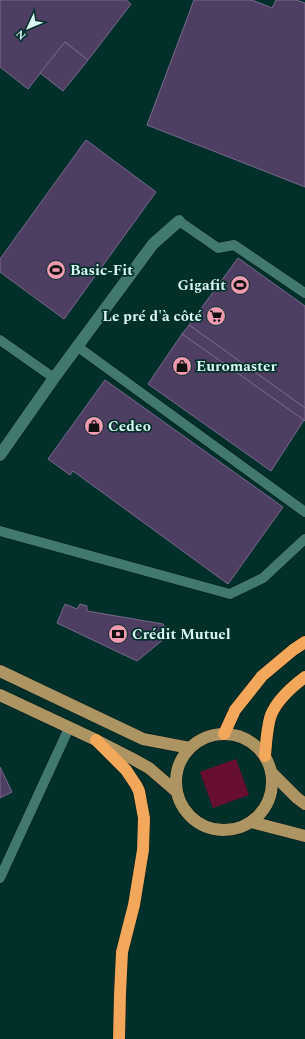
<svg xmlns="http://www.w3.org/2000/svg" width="305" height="1039" font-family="Spectral,serif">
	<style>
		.green { fill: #680e30 }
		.building { fill: #4e3e61; stroke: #7a698f }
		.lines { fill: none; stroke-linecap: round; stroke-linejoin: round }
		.lane-casing { stroke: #001613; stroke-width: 11 }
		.street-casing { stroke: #001613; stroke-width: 13 }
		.primary-casing { stroke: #001613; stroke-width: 13 }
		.highway-casing { stroke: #001613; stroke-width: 13 }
		.lane { stroke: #417971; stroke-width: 10 }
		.street { stroke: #417971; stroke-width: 12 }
		.primary { stroke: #ac9563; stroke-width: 12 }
		.highway { stroke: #f3a75a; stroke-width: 12 }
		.labels { text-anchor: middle; stroke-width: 3.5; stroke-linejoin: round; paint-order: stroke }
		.poi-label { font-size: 15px; font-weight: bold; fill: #dbf7f2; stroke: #01302b; text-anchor: start }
	</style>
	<rect width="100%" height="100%" fill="#01302b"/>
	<polygon class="green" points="236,759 249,795 213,808 200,772"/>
	<g class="building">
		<polygon points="0,0 126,0 131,4 88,60 65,42 28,89 0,67"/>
		<polygon points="194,0 252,0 272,8 276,0 296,0 305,3 305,187 147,125"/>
		<polygon points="65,42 88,60 63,91 40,73"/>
		<polygon points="86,140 156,192 64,319 0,272 0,259"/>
		<polygon points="238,258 305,306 305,408 189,325"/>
		<polygon points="189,325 305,408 305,421 182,334"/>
		<polygon points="182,334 304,420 271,471 148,384"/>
		<polygon points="105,380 283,507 228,584 73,471 70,475 48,459"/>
		<polygon points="65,604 77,609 80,604 87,606 87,611 163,624 170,634 137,661 57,623"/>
		<polygon points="0,767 12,792 0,798"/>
	</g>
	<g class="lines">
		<defs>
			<g id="lane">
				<polyline points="179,221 218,248 234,245 305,293"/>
				<polyline points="0,340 54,378"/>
				<polyline points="78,347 305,512"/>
				<polyline points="0,531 230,594 263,578 305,539"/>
				<polyline points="0,878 69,728"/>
			</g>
			<polyline id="street" points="0,455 54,378 153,244 179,221"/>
			<g id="primary">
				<polyline points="0,671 143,739 190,748"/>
				<polyline points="0,695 96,740 133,759 149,768 177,792"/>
				<circle cx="224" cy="782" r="48"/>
				<polyline points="272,773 297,798 305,804"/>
				<polyline points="251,822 305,836"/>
			</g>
			<g id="highway">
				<polyline points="224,734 235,710 262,676 293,650 305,642"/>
				<polyline points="96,740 126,770 136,785 139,791 144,818 143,850 134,905 122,952 120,994 119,1039"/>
				<path d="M265,756c1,-12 2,-30 6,-41 6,-15 22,-29 34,-38"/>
			</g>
		</defs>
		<use href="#lane" class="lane-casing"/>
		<use href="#street" class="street-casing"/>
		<use href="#primary" class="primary-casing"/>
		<use href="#highway" class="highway-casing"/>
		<use href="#lane" class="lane"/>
		<use href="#street" class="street"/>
		<use href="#primary" class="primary"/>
		<use href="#highway" class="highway"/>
	</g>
	<defs>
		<symbol id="stadium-disc" viewBox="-11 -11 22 22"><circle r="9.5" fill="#f29aaf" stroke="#01302b"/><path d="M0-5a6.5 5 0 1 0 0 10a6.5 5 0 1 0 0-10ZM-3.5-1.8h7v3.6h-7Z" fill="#111"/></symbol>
		<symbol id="supermarket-disc" viewBox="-11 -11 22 22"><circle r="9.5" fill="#f29aaf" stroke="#01302b"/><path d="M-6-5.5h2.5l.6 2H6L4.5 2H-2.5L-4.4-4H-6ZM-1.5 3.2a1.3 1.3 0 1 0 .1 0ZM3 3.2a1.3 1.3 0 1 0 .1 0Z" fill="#111"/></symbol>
		<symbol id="shop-disc" viewBox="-11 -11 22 22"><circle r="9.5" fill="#f29aaf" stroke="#01302b"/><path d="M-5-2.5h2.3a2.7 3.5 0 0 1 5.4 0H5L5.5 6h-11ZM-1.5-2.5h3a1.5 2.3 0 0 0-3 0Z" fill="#111"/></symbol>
		<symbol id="bank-disc" viewBox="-11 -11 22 22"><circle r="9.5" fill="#f29aaf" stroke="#01302b"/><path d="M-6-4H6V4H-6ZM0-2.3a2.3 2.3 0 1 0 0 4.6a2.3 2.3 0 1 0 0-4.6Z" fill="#111"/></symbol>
	</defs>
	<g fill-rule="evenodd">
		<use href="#stadium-disc" x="45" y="259" width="22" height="22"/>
		<use href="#stadium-disc" x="229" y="274" width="22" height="22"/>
		<use href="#supermarket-disc" x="205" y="305" width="22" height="22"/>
		<use href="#shop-disc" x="171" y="355" width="22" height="22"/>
		<use href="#shop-disc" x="83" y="415" width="22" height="22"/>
		<use href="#bank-disc" x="107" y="623" width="22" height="22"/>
	</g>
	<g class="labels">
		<g class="poi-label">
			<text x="70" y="275">Basic-Fit</text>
			<text x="226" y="290" text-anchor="end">Gigafit</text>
			<text x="202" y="321" text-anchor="end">Le pré d'à côté</text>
			<text x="196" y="371">Euromaster</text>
			<text x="108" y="431">Cedeo</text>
			<text x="132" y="639">Crédit Mutuel</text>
		</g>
	</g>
	<g transform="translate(28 28) rotate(226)" stroke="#01302b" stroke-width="3" paint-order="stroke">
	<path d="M0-3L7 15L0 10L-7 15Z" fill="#dbf7f2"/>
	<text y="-6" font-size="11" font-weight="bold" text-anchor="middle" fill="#dbf7f2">N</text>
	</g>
</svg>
